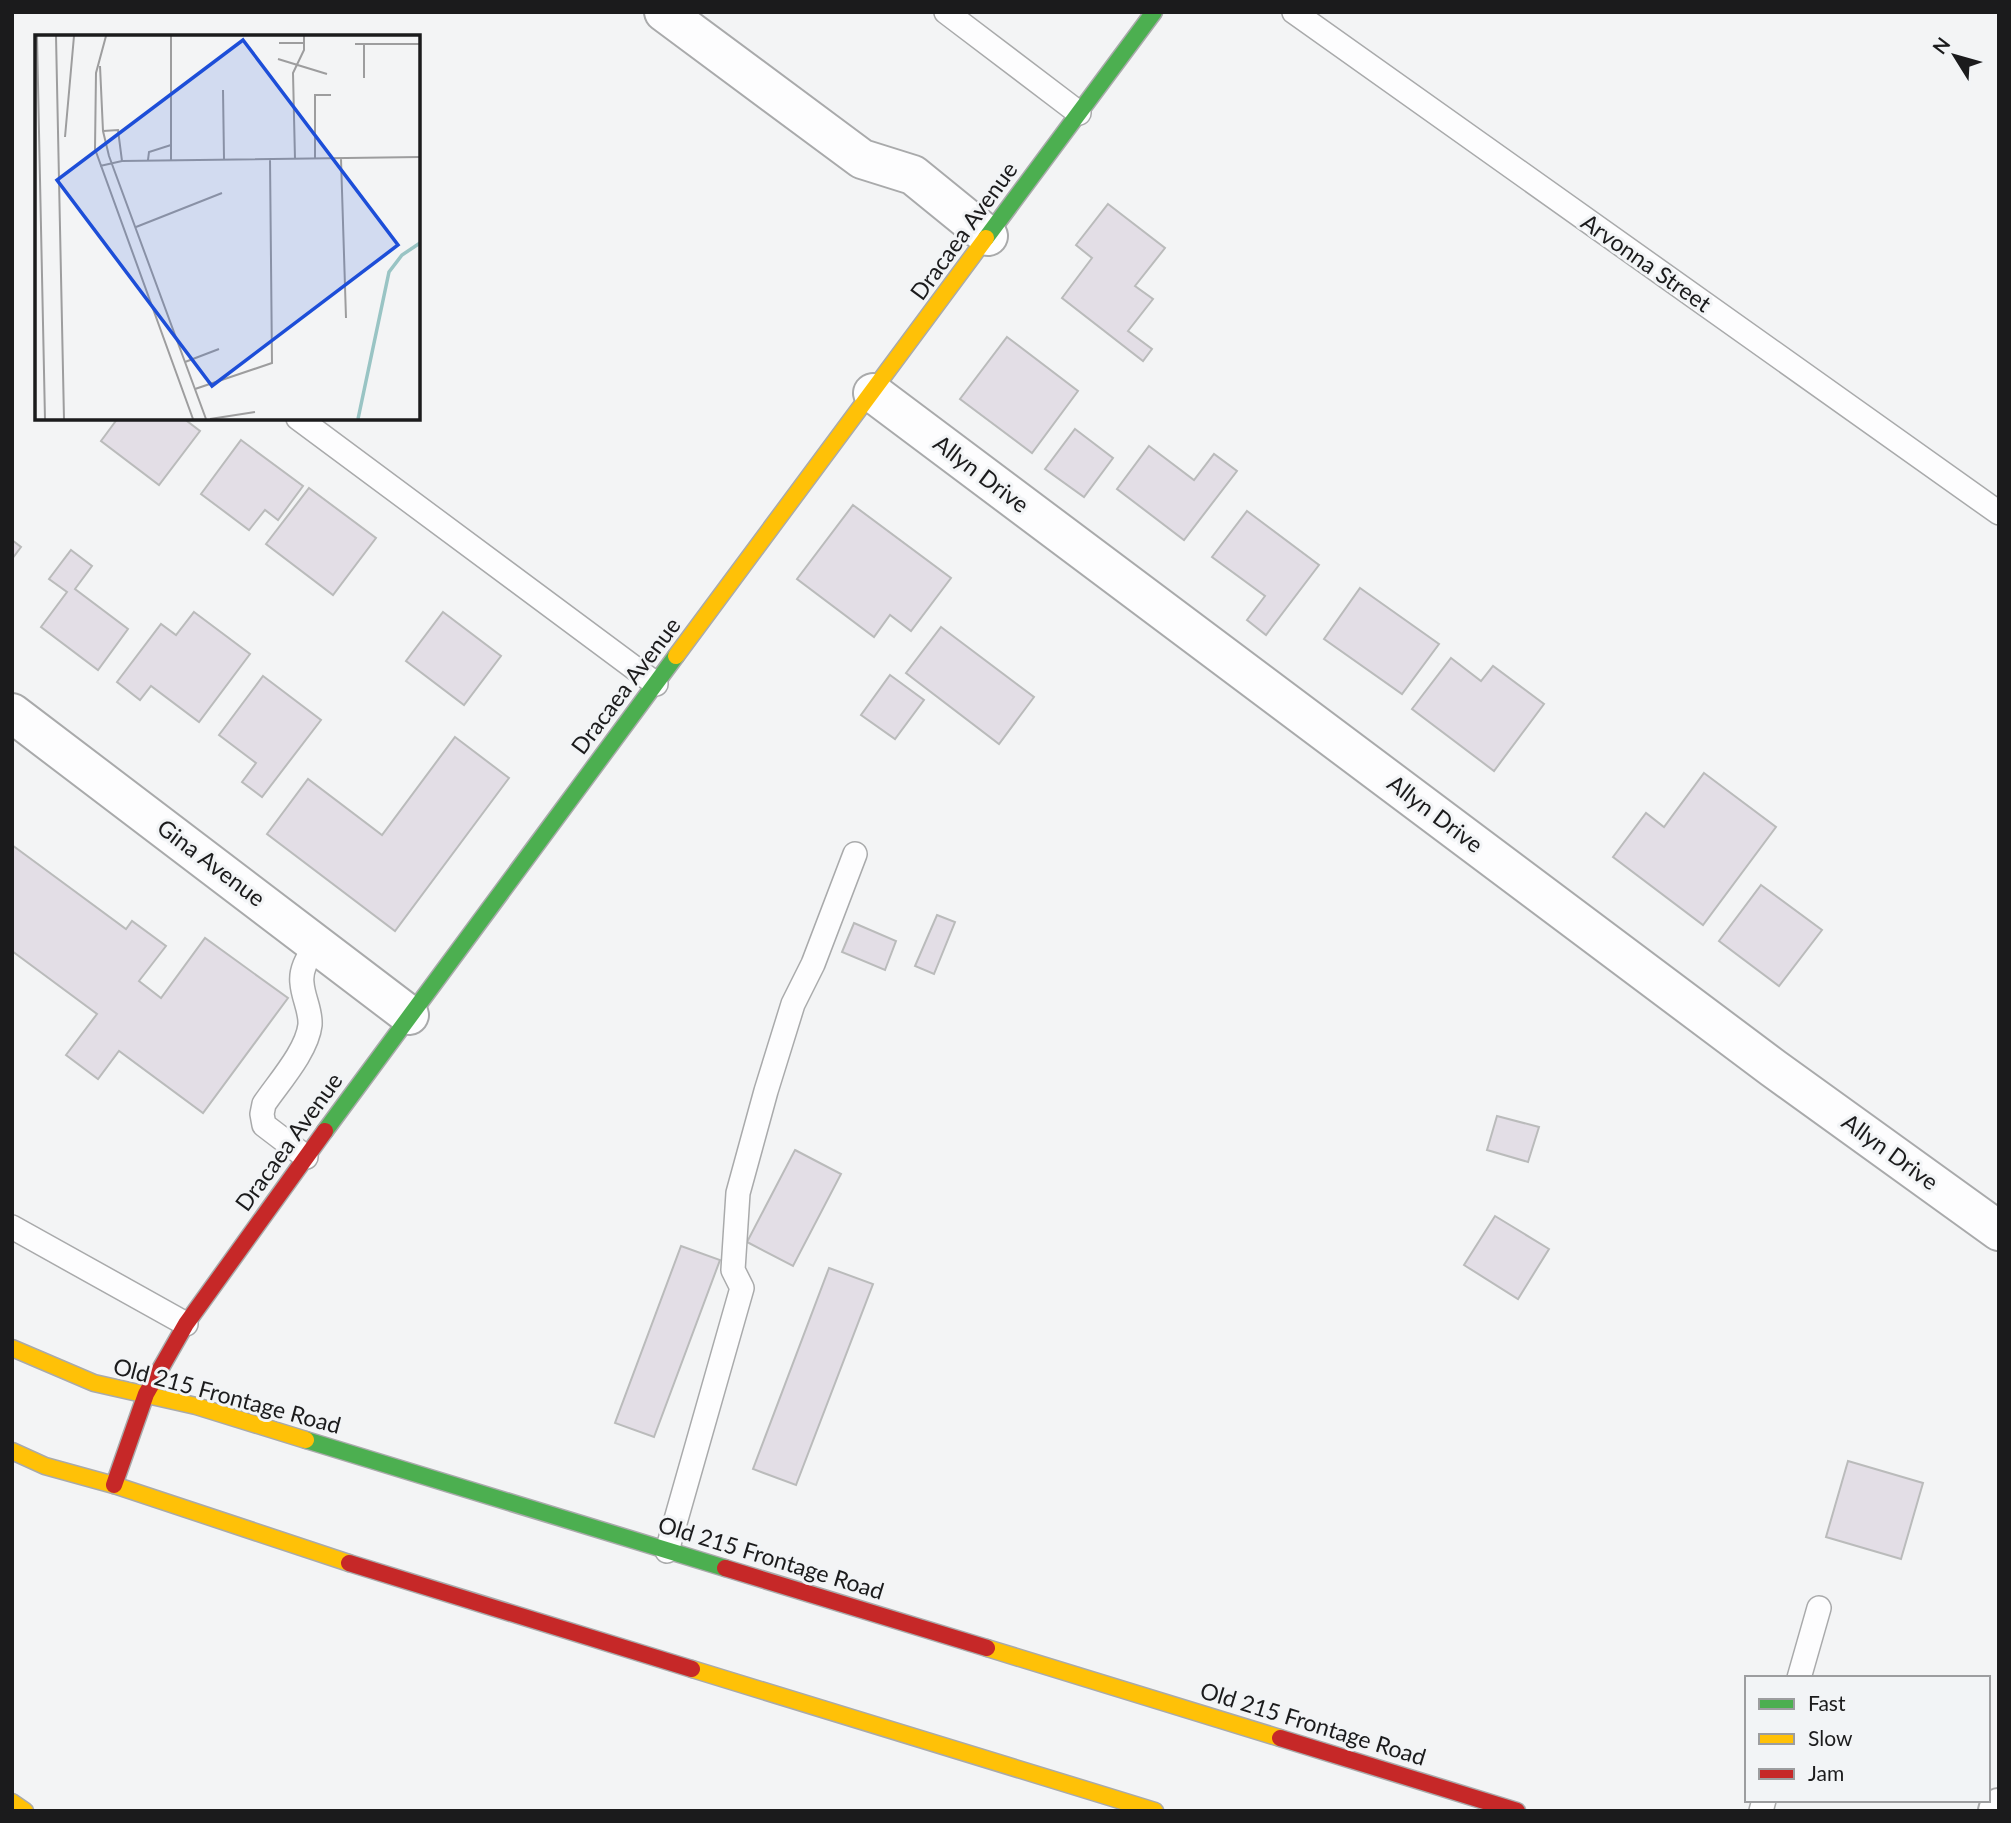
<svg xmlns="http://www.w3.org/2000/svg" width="2011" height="1823" font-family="Lato,sans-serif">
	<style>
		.building { fill: #e3dee6; stroke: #babbbb; stroke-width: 2 }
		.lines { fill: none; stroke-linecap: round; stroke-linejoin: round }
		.lane-casing { stroke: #a9aaab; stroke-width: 26 }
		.street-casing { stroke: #a9aaab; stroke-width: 42 }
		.fast-casing { stroke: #a9aaab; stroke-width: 19 }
		.slow-casing { stroke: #a9aaab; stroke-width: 19 }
		.jam-casing { stroke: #a9aaab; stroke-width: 19 }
		.lane { stroke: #fdfdfe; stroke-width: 23 }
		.street { stroke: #fdfdfe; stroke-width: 38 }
		.fast { stroke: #4caf50; stroke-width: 16 }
		.slow { stroke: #ffc107; stroke-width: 16 }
		.jam { stroke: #c62828; stroke-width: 16 }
		.labels { text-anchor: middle; stroke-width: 6; stroke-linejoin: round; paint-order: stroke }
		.street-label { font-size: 23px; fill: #1b1b1c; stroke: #f2f4f6 }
		.inset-river { fill: none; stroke: #99c4c4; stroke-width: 3.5 }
		.inset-road { fill: none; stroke: #9d9d9e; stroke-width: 2 }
		.view { fill: #1d4ed8; fill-opacity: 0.15; stroke: #1d4ed8; stroke-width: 3.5 }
		.inset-edge { fill: none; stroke: #1b1b1c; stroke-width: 3.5 }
	</style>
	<rect width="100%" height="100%" fill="#f3f4f5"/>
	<g class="building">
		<polygon points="1108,204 1165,248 1135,286 1153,299 1128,331 1152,349 1143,361 1062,298 1092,258 1076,245"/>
		<polygon points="1007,337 1078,391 1032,453 960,399"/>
		<polygon points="118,418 183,418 200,431 159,485 101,441"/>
		<polygon points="1075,429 1113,458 1084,497 1045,469"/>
		<polygon points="241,440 303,486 278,520 265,510 249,530 201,494"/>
		<polygon points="1149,446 1194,480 1214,454 1237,471 1184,540 1117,489"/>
		<polygon points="309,488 376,538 333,595 266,544"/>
		<polygon points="853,505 951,578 911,631 890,615 874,637 797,579"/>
		<polygon points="1247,511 1319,565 1266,635 1247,620 1265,596 1212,557"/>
		<polygon points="12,540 21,547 12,559"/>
		<polygon points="71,550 92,566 75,589 128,629 98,670 41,627 67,592 49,579"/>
		<polygon points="1360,588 1439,644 1402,694 1324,639"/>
		<polygon points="194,612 250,654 199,722 151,686 140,700 117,682 161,624 176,635"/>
		<polygon points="443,612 501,656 464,705 406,661"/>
		<polygon points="941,627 1034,697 999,744 906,673"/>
		<polygon points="1451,658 1481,681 1493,666 1544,704 1494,771 1412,709"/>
		<polygon points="890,675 924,700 895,739 861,715"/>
		<polygon points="263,676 321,720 262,797 242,782 256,763 219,735"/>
		<polygon points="455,737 509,778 395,931 267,834 308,779 382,835"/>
		<polygon points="1704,773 1776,827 1703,925 1613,857 1646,813 1664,827"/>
		<polygon points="12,845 126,929 132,921 166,946 139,981 161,998 205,938 288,998 203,1113 119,1051 98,1079 66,1055 97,1014 12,951"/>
		<polygon points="1761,885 1822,930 1779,986 1719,941"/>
		<polygon points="937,915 955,922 934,974 915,966"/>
		<polygon points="854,923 896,941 885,970 842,952"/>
		<polygon points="1497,1116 1539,1127 1528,1162 1487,1150"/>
		<polygon points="795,1150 841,1174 793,1266 747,1242"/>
		<polygon points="1495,1216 1549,1249 1518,1299 1464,1265"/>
		<polygon points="681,1246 720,1260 654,1437 615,1423"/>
		<polygon points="829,1268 873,1284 796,1485 753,1469"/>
		<polygon points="1848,1461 1923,1483 1901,1559 1826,1537"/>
	</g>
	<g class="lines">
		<defs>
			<g id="lane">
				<polyline points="946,12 1079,113"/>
				<polyline points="1294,12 1999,513"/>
				<polyline points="298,418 656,684"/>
				<path d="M306,1157l-42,-32 -2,-11 2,-10c15,-22 43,-53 46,-79 1,-15 -7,-27 -8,-42 -2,-15 8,-28 15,-40"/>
				<polyline points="12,1227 186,1324"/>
				<polyline points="667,1551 742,1288 733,1270 738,1193 766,1091 793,1004 813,964 855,854"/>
				<polyline points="1799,1678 1819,1608"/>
				<polyline points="1761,1811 1764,1800"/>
			</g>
			<g id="street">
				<polyline points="664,12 862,159 913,175 988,236"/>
				<polyline points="873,393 1773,1068 1999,1231"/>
				<polyline points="12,713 409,1015"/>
				<polyline points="1998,1811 1999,1808"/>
			</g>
			<g id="fast">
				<polyline points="986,238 1154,12"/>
				<polyline points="325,1131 676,656"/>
				<polyline points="306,1440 725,1568"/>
			</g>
			<g id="slow">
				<polyline points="676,656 986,238"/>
				<polyline points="12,1348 94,1383 196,1406 306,1440"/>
				<polyline points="12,1451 45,1466 114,1485 349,1563"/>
				<polyline points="987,1648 1280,1738"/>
				<polyline points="692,1669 1155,1811"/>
				<polyline points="12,1802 25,1811"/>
			</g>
			<g id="jam">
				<polyline points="114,1485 146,1394 186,1324 325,1131"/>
				<polyline points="349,1563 692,1669"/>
				<polyline points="725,1568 987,1648"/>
				<polyline points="1280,1738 1517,1811"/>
			</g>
		</defs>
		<use href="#lane" class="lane-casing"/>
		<use href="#street" class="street-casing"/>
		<use href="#fast" class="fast-casing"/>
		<use href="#slow" class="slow-casing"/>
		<use href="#jam" class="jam-casing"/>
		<use href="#lane" class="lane"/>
		<use href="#street" class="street"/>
		<use href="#fast" class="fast"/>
		<use href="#slow" class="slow"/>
		<use href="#jam" class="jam"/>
	</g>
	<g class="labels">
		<g class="street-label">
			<text transform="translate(964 231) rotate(-54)" y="8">Dracaea Avenue</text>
			<text transform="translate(1646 263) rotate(35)" y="8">Arvonna Street</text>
			<text transform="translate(981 474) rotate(37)" y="8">Allyn Drive</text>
			<text transform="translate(626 686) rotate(-53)" y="8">Dracaea Avenue</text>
			<text transform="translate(1435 814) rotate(37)" y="8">Allyn Drive</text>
			<text transform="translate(211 863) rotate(37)" y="8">Gina Avenue</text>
			<text transform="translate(289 1142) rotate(-54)" y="8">Dracaea Avenue</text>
			<text transform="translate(1890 1152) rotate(36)" y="8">Allyn Drive</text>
			<text transform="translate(227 1396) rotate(15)" y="8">Old 215 Frontage Road</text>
			<text transform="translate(771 1558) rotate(17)" y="8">Old 215 Frontage Road</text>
			<text transform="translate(1313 1724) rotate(17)" y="8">Old 215 Frontage Road</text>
		</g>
	</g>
	<g transform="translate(35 35)">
		<rect width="385" height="385" fill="#f3f4f5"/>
		<path class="inset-river" d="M323,384l31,-147 13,-17 18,-12"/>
		<path class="inset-road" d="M2,1l8,383M21,1l8,383M71,1l-10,37 -1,76 98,270M244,8h25M320,9h65M243,24l49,15M65,31l3,65 6,25 97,263M329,43v-34M188,55l1,69M68,96l15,-1 4,31M30,102l9,-101M260,124l-2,-86 11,-23v-14M280,124v-64h16M306,124l5,159M113,125l1,-8 22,-7M136,125v-124M65,131l22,-5 298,-4M101,192l86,-34M150,327l34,-13M160,354l77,-26 -2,-204M175,384l45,-7"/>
		<path class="view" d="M208,5l155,205 -186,141 -155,-206z"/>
		<rect width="385" height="385" class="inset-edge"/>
	</g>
	<rect width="2011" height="1823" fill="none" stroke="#1b1b1c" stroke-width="28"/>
	<rect x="1745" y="1676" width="245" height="126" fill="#f2f4f6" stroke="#9c9d9f" stroke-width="2"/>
	<rect x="1759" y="1699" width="35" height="10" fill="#4caf50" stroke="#9c9d9f" stroke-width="2"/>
	<text x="1808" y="1711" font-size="21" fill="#1b1b1c">Fast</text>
	<rect x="1759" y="1734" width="35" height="10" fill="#ffc107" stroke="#9c9d9f" stroke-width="2"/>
	<text x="1808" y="1746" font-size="21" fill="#1b1b1c">Slow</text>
	<rect x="1759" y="1769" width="35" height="10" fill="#c62828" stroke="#9c9d9f" stroke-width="2"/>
	<text x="1808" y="1781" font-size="21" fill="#1b1b1c">Jam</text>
	<g transform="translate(1955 56) rotate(307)" stroke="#f2f4f6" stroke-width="5" paint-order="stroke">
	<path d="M0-5L12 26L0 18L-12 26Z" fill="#1b1b1c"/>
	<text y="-10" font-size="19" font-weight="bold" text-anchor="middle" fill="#1b1b1c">N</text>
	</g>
</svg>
